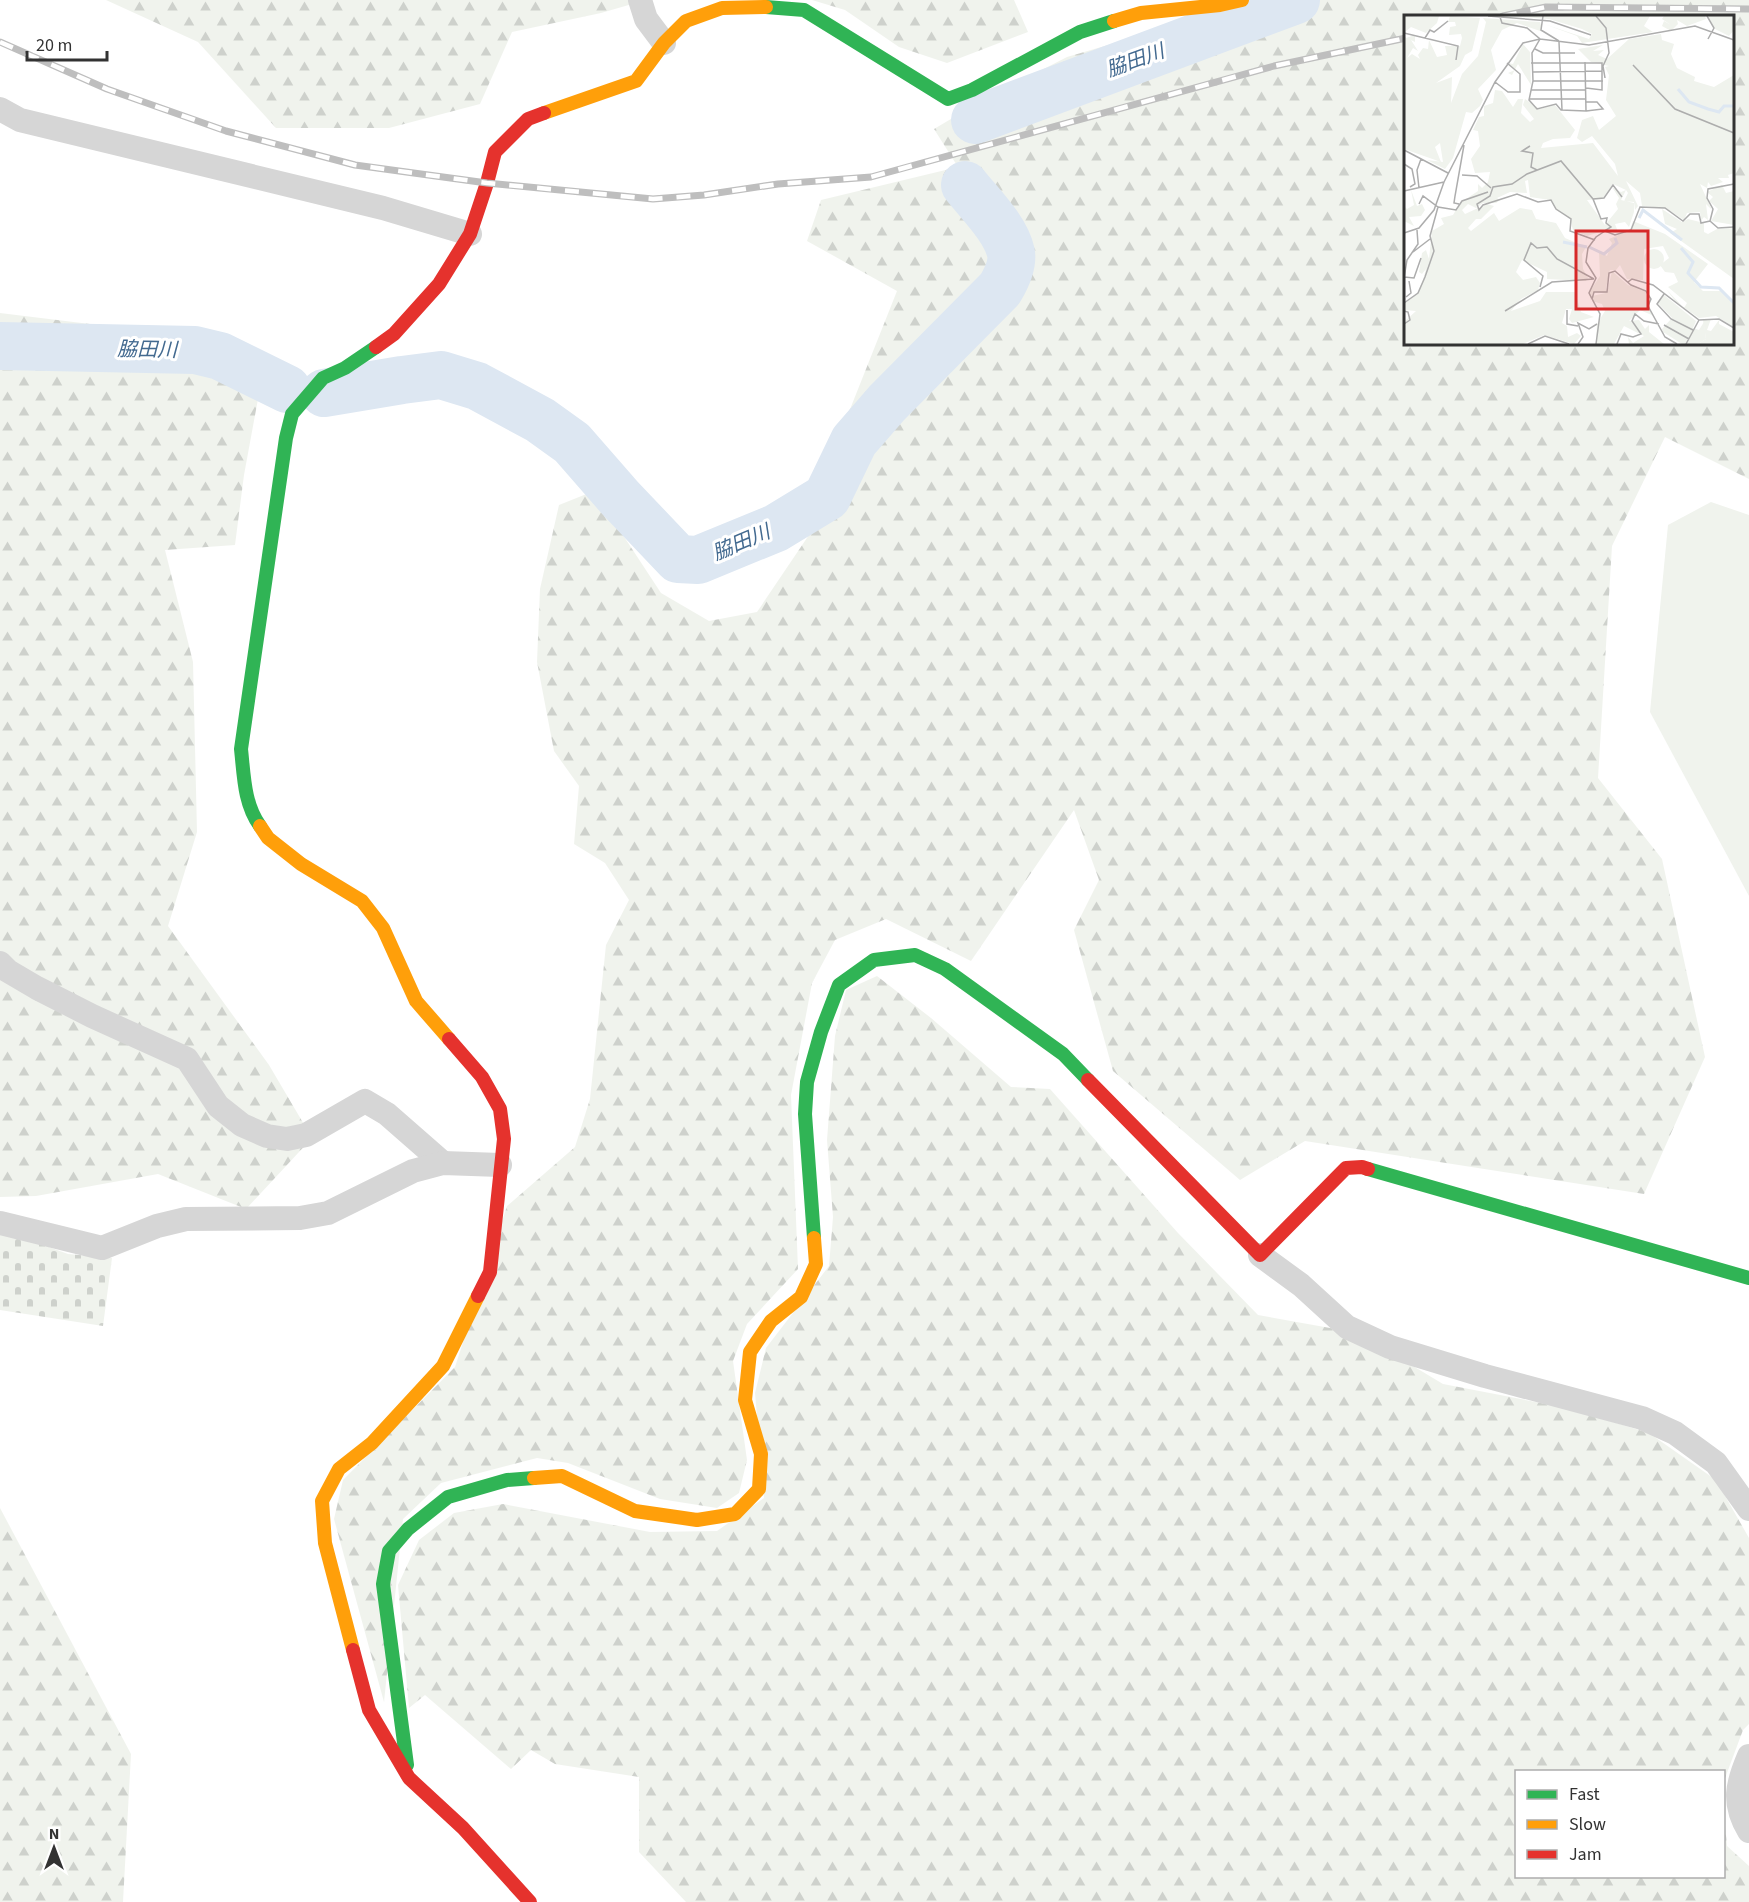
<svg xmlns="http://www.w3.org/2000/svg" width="1749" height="1902" font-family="'Source Sans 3','Noto Sans JP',sans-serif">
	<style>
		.forest { fill: url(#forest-firs); fill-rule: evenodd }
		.cemetery { fill: url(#cemetery-stones) }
		.pitch { fill: #f0f3ed }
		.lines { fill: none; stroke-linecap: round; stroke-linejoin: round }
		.river { stroke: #dde7f2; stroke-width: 48 }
		.street { stroke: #d6d6d6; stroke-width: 24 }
		.fast { stroke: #30b455; stroke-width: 14 }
		.slow { stroke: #ff9f0a; stroke-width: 14 }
		.jam { stroke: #e5322d; stroke-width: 14 }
		.rail-casing { stroke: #bebebe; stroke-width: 7 }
		.rail { stroke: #fff; stroke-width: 4.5; stroke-dasharray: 14; stroke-linecap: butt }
		.labels { text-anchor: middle; stroke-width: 6; stroke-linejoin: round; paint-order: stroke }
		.water-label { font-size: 20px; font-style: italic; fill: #436a90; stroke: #fff }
		.inset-river { fill: none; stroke: #dde7f2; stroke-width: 3 }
		.inset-road { fill: none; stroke: #adadad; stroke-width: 1.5 }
		.view { fill: #d62828; fill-opacity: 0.15; stroke: #d62828; stroke-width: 3 }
		.inset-edge { fill: none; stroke: #323232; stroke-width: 3 }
	</style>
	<defs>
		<pattern id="forest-firs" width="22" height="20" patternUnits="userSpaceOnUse" patternTransform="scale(1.5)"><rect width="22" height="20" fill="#f0f3ed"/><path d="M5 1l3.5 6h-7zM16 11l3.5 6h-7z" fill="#ced1cc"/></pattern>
		<pattern id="cemetery-stones" width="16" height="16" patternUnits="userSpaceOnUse" patternTransform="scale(1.5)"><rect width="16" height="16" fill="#f0f3ed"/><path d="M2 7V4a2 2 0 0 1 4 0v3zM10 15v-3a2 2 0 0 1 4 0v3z" fill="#ced1cc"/></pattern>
	</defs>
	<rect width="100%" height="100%" fill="#fff"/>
	<g class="forest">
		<polygon points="106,0 646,0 601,13 512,32 480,104 389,128 276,128 198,42"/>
		<polygon points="812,0 1014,0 1028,32 947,63 899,47 845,10"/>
		<path d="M1262,0h487v479l-84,-42 -53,109 -14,232 64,81 43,198 -61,137 -339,-53 -65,39 -127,-109 -39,-141 25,-50 -25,-70 -103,151 -85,-42 -51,21 -23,43 -21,112 7,174 -51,55 -14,37 14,99 -8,33 -22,15 -57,-9 -92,-36 -31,-5 -96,25 -38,36 -19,183 -50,-183 9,-39 112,-113 52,-161 68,-59 15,-48 16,-154 23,-45 -24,-37 -31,-19 5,-58 -25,-35 -17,-89 3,-73 19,-84 35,-14 67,102 48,28 48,-9 56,-83 24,-87 60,-151 -90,-50 14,-41 137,-33 -24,-38 44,-26 89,-46zM1406,16h326v328h-326z"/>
		<polygon points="0,313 204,338 258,399 244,475 235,545 165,550 193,662 197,832 168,926 269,1065 312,1138 246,1209 158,1174 36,1196 0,1197"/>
		<polygon points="877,976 931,1018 1011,1087 1050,1089 1178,1233 1258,1315 1358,1333 1443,1384 1567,1408 1649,1433 1716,1480 1749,1538 1749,1724 1743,1730 1724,1781 1724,1772 1516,1772 1516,1876 1724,1876 1724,1812 1727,1846 1749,1866 1749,1902 686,1902 639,1852 639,1777 555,1764 531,1750 511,1769 425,1695 409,1708 398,1585 419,1540 454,1513 503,1504 650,1532 717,1531 764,1498 755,1393 766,1348 829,1266 833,1217 827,1140 835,1036 846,990"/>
		<polygon points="0,1508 131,1754 123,1902 0,1902"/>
	</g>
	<polygon class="cemetery" points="0,1234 27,1239 68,1254 112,1258 103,1326 0,1310"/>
	<polygon class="pitch" points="1711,502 1749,515 1749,896 1650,712 1668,525"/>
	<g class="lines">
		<g class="river">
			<polyline points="975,120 1296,0"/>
			<polyline points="0,346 195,350 220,356 287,389"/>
			<path d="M324,393l78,-13 39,-5 36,11 63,34 32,23 48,55 58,61 20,1 78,-32 51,-31 27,-56 33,-38 113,-114c6,-10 13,-24 11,-36 -5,-24 -31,-49 -46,-68"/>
		</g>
		<g class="street">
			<polyline points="640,0 646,19 664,43"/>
			<polyline points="0,109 20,120 383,208 470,234"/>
			<polyline points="0,963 8,971 37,988 92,1016 187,1059 218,1106 242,1125 267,1136 287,1139 306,1135 365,1101 387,1114 443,1163"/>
			<polyline points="0,1223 102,1248 157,1226 186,1219 300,1218 328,1213 413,1171 443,1163 500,1165"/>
			<polyline points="1260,1255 1301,1285 1347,1327 1390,1347 1485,1376 1642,1418 1675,1433 1716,1463 1749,1509"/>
			<path d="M1749,1756c-12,28 -17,47 0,75"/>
		</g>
		<g class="fast">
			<polyline points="766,7 804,10 948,99 972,90 1080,32 1114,21"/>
			<path d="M260,826c-16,-22 -16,-50 -19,-77l45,-311 6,-24 31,-36 22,-10 31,-21"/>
			<polyline points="1368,1169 1749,1278"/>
			<polyline points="814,1238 805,1114 807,1082 821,1032 839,985 874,960 915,955 945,969 1063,1054 1088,1080"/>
			<polyline points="407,1765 383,1584 389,1551 408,1529 448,1497 507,1480 534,1478"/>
		</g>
		<g class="slow">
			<polyline points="1114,21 1141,13 1220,5 1242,0"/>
			<polyline points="544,113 636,81 664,43 686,21 722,8 766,7"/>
			<polyline points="260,826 268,838 301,864 362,901 383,928 416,1001 449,1039"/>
			<polyline points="534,1478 562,1476 635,1511 697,1520 735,1514 759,1489 761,1454 745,1400 750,1352 771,1321 801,1297 816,1264 814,1238"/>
			<polyline points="353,1650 325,1543 322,1501 339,1469 372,1443 443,1366 478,1296"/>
		</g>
		<g class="jam">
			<polyline points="376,347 394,334 439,284 470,234 487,183 495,152 528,119 544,113"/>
			<polyline points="449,1039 482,1077 500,1109 504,1139 490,1272 478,1296"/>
			<polyline points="1088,1080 1260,1255 1346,1168 1362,1167 1368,1169"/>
			<polyline points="353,1650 369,1710 409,1778 463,1828 530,1902"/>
		</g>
		<defs>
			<g id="rail">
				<polyline points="1503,16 1546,7 1749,9"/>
				<polyline points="0,42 107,89 226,131 355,165 487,183 653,199 704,195 778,184 871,177 1274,66 1406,38"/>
			</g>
		</defs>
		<use href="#rail" class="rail-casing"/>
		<use href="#rail" class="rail"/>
	</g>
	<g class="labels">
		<g class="water-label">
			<text transform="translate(1135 60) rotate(-20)" y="7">脇田川</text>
			<text transform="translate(147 349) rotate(1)" y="7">脇田川</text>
			<text transform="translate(741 542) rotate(-23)" y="7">脇田川</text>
		</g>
	</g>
	<g transform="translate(1404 15)">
		<rect width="330" height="330" fill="#fff"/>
		<path d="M0,1l25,1 10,-1 -2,7 -11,10 -15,-6 -6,5zM46,1l30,2 -8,33 -7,4 -5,11 -24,17 16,-6 -1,26 11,-29 16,-18 8,-34 -3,-4 57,4 3,10 -26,-9 -15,7 -11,20 5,20 -18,19 5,11 -3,6 -8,7 -6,-1 -13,46 -8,11 -18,-9 16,2 -3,-19 -5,4 6,15 -37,-13v-114l2,3 9,-3v7l-4,-2 7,11 -5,-3 -6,10 5,-4 8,5 -2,-4 5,-7 5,1 1,-9 8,17 10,-2 -2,-9h15l2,-8 -1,-4 -12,1 1,-8 6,-1 -1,-4h-7zM108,1h138l-6,10 9,6 -71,11 -5,-7 -33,-12 45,15 3,-5 -10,-5 -33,-10zM260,1h41l1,3 -19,7 -10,-6 1,4 -7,7 -9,-5 2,-5 7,4 -9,-6zM304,1h26v14l-5,6 -14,-7zM257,19l1,6 12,4 -3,10 6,14 18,9 -1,4 20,6 20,-12v98l-6,2 1,3h-11l5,4 -12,4 -3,-4 -1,6 -7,-4 12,26 -6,-6 2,16 -4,-3 -3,4 -1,-9 -13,1 -3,7 -18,-12 -24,-2 -2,-13 -14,-12 12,25 -3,4 -1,-8 -10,-1 4,-8 -2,-3 -5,10 13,3v9l-5,15 -4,-5 -10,2 3,8 -3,1 -9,-3 -19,6 -14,-6 -3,-12 -14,-8 -6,-10 -20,-3 -2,-17 -3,1 2,12 -17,-1 -13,6 3,2 -4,3h-13l-7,5 -8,-4 -6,6 3,4 22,-10 7,2 -13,13h-5l-8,9 3,3 23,-18 5,8 21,-13 12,2 4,9 20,4 9,15 21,9 -4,7 1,15 5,9 -2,3 -39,-2v-7l-25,-12 -6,12 7,8 13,-3 4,6 -2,7 -17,9 -10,12 29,-10 6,-9h29l6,20 13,5 -22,6 -3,-4 3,-10h-6l-4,14 5,3 1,11 9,-4 4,3 -7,8 -30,-9 -21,9h-119v-22l12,-11 -12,-1v-7l13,-9 6,-14 3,-11 -4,5 -3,-2 3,-19 4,-3 3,9 3,-28 12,-7 -3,-6 12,-3 7,-12 18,-12v-7l4,4 6,-6 2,-10 -15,1 -4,-14 9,-13 -2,-15 -5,-1 6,-13 5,-1v-10l9,-3 2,-13 7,1 11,16 5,-8h5l-2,14 9,9 4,-3 -11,-14 2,-6 15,10 15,-4 20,25 -5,8 -17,1 -10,4 -2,5 52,-5 25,33 -3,-12 -23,-28 -10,6 -5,-4 5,-18 11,-4 6,14 17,-14 -10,-16 3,-25 -4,-8 4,-1 -18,-4 -13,-13 25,-4 -10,6 11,-1 -6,5 9,4 22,-20zM209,169l13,6 -5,2 -9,-5 7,11 -3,6 2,5 -13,16 -18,-25 15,-1zM119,29l7,8 1,33 -13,-21 -6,11 -4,-2 7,-3 -7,-7 5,1zM318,170l4,8 8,-2v34l-23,-4 7,-12 -9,-8 4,-4 -6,-5zM7,175l6,16 5,-2 3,6 -4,6 -12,1 5,9 -10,-5v-15l3,3 7,-4zM258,194l20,13 6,-3 16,4v9l4,2 9,-5 17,-1v51l-64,-46 7,-4 -12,-5zM229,206l32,13 43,30 -14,18 9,9h20l11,14v22l-18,-11 -17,2 -23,-16 -10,-13 18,19 3,-5 -19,-16 10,-5 -4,-9 -9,-1 -5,-7 9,-7 -6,-12 -19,3 -1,31 -16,-1 -7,-14 -4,5h-6l-4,18 1,5 5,-22 16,14 18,7 1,15 7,9 -14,-6 -11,11 10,-1 6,9 4,-4v7l15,12h-35l-1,-7 5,6 11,-7 -20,-10 -10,18h-18l1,-20 8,-13 -3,-7 -10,-3v-5l14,-3 -12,-1 -3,4v5l-2,-8 11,-17 -1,-25 8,5 5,-13 -3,-4 21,-9zM307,304l-4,11 4,1 8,-11v4l15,8v12h-36l8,-5 -3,-19z" fill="#f0f3ed" fill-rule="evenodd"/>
		<path d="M260,280l32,26 -3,7 6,2 5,-8 2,17 -8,5h-16l-19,-12 -1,-3 10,-11 -14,-15z" fill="#f0f3ed"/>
		<path d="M240 244a10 10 0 1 1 20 0a10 10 0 1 1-20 0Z" fill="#f0f3ed"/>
		<path class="inset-river" d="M274,74l11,13 19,7 11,3 5,-6h10M235,203l4,-8 39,30M159,227l24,5M185,232l15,7 13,-11 -2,-5M277,233l12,14 -5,11 13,14 18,1 15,15"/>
		<path class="inset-road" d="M84,1l62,5 41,14M139,1l-2,14 18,11M192,1l10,12 3,25 -6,13 2,12M303,1l7,12 -6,11M96,2l2,6 25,5 13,11 -8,14 1,28 -4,19 8,9 19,-5 5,6 25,1 -1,-49M0,18l54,13 -2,14M21,23l5,-8 4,2 14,-11M155,27l3,68M131,34l8,4h32M127,48h71v27l-16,-2M229,50l42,44 59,24M129,57l69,-1M129,66h70M91,67l13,10h12v-18l-13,-11M127,75h54M125,84h56M182,96l17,-2 -6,-7h-11M126,131l-8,5 11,2 -2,14 6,3M0,135l44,23M0,149l8,5 3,15 -5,3M58,160l15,1 14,12M15,173l-2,-18 4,-11M0,176l40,-9M189,184l11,-1 9,-13 9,12M15,189l4,-8 15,11 18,3 6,-9 26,-9M55,189l-5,-1 1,-7 9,-51M306,206l3,-12 -6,-11 1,-9 26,-5M306,206l8,7 16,-1M0,218l15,-5 15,-18 10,-28 51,-100 28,-39 17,-4 49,6 106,-19 39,14M191,225l-25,-9 1,-12 -15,-10 -5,-9 -13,2 -21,-8 -34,11 -4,5 -2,-6 13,-8 3,-9 19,-3 15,-10 34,-13 32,38 8,20 6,-1 -1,5 5,4 -8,5M9,237l17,-13M0,262l10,1 7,-20M0,263l3,-18 11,-16 -1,-14M224,267l4,-3 21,6 46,35 20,-1 15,9M136,272l3,-11 -19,-16 7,-17 6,5 10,-1 10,12 37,20M260,279l-7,10 14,15 22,11M2,282l5,-4 -2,-12M188,284l2,-7h13l2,-19 6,-2 16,14 15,6 5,8 -3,7 17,31 12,7M0,288l14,-10 7,-16 9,-26 -4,-15 8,-29M163,295v14l11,2M0,296l4,1 2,8 -6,4M101,296l47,-29 42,-3M260,310l25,14M124,329l17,-8 24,8M174,329l5,-7 -5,-14 11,6 8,-5M192,329l4,-30 -11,-21 7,-15 -10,-16 2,-14 8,-11 9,-6 10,4 16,-5 9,-23 25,1 18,13 7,-7h9l2,9 9,-2M213,329l4,-10 12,3 8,-3 -9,-13 3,-7 9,7 15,3M282,329l13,-24"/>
		<path class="view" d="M172,216h72v78h-72z"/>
		<rect width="330" height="330" class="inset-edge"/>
	</g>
	<rect x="1515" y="1770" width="210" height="108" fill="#ffffff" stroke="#adadad" stroke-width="1.5"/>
	<rect x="1527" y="1790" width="30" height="9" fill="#30b455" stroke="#adadad" stroke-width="1.5"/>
	<text x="1569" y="1800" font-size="18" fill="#323232">Fast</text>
	<rect x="1527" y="1820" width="30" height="9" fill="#ff9f0a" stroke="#adadad" stroke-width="1.5"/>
	<text x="1569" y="1830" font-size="18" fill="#323232">Slow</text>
	<rect x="1527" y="1850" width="30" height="9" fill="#e5322d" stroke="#adadad" stroke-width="1.5"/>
	<text x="1569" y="1860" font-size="18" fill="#323232">Jam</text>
	<g transform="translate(54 1848)" stroke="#ffffff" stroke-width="4.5" paint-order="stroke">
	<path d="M0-4.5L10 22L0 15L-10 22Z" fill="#323232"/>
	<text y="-9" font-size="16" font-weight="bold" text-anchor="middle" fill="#323232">N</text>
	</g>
	<path d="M27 51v9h80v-9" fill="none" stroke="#323232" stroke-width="3"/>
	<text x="36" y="51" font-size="18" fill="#323232" stroke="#ffffff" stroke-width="4.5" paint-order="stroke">20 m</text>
</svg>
